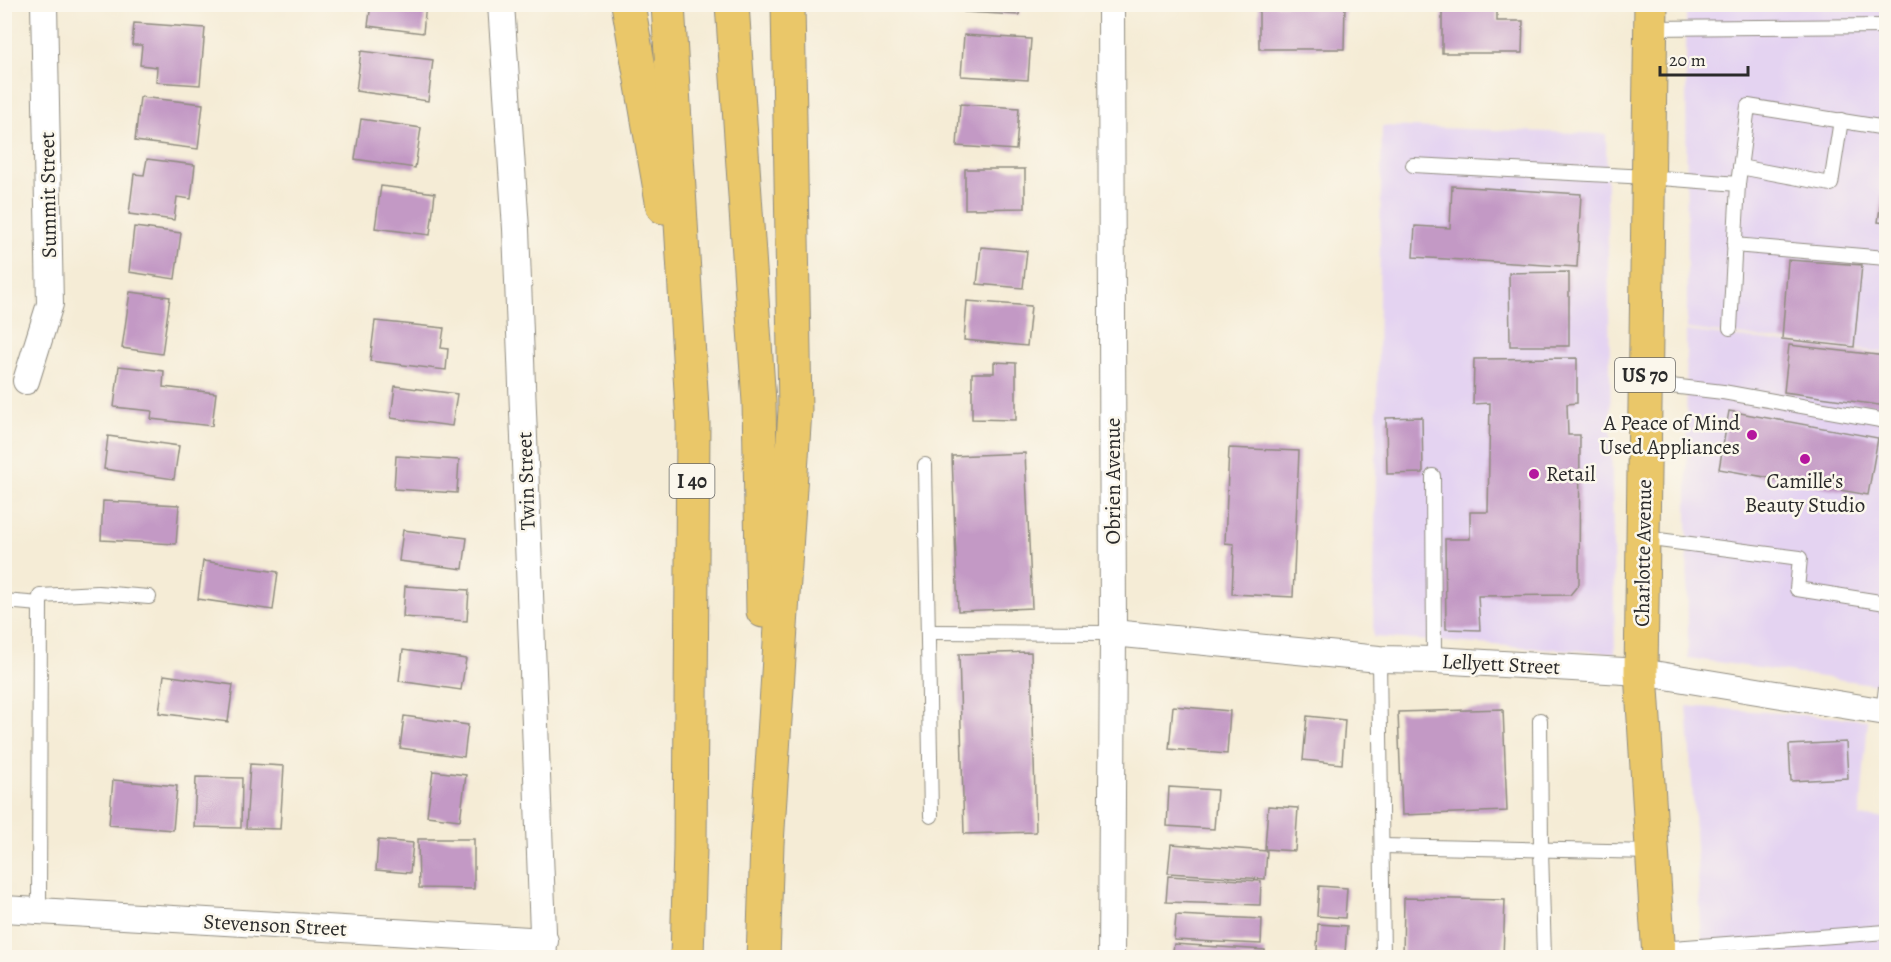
<svg xmlns="http://www.w3.org/2000/svg" width="1891" height="962" font-family="Alegreya,serif">
	<style>
		.built { fill: #e4d3f1 }
		.building { fill: #c399c5 }
		.lines { fill: none; stroke-linecap: round; stroke-linejoin: round }
		.lane-casing { stroke: #908c80; stroke-width: 16 }
		.street-casing { stroke: #908c80; stroke-width: 28 }
		.primary-casing { stroke: #908c80; stroke-width: 35 }
		.highway-casing { stroke: #908c80; stroke-width: 35 }
		.lane { stroke: #fff; stroke-width: 14 }
		.street { stroke: #fff; stroke-width: 26 }
		.primary { stroke: #eac769; stroke-width: 33 }
		.highway { stroke: #eac769; stroke-width: 33 }
		.poi-dot { fill: #b5179e; stroke: #fbf7ec; stroke-width: 2 }
		.labels { text-anchor: middle; stroke-width: 5; stroke-linejoin: round; paint-order: stroke }
		.shield { fill: #fbf7ec; stroke: #696865; stroke-width: 1.5 }
		.shield-label { font-size: 20px; font-weight: bold; fill: #2b2b2b }
		.street-label { font-size: 21px; fill: #2b2b2b; stroke: #fbf7ec }
		.poi-label { font-size: 21px; fill: #2b2b2b; stroke: #fbf7ec; text-anchor: end }
	</style>
	<rect width="100%" height="100%" fill="#fbf7ec"/>
	<filter id="ink" filterUnits="userSpaceOnUse"><feTurbulence type="fractalNoise" baseFrequency=".0167" numOctaves="2"/><feDisplacementMap in="SourceGraphic" scale="12" xChannelSelector="R" yChannelSelector="G"/><feConvolveMatrix kernelMatrix="1 2 1 2 8 2 1 2 1" color-interpolation-filters="sRGB"/></filter>
	<filter id="wash" filterUnits="userSpaceOnUse"><feTurbulence type="fractalNoise" baseFrequency=".008" numOctaves="4" result="noise"/><feDisplacementMap in="SourceGraphic" scale="24" xChannelSelector="R" yChannelSelector="G"/><feGaussianBlur stdDeviation="1.35" result="paint"/><feColorMatrix in="noise" values="0 0 0 0 0 0 0 0 0 0 0 0 0 0 0 0 0 1.4 0 .05"/><feComposite in="paint" operator="in"/></filter>
	<g filter="url(#wash)">
		<rect width="100%" height="100%" fill="#f5ecd6"/>
		<g class="built">
			<polygon points="1686,5 1886,5 1886,353 1687,329"/>
			<polygon points="1382,126 1606,134 1615,653 1373,637"/>
			<polygon points="1686,331 1886,355 1886,686 1688,658"/>
			<polygon points="1687,706 1868,720 1860,817 1886,818 1886,957 1703,957"/>
		</g>
		<g id="blocks">
			<g class="building">
				<polygon points="371,4 426,4 423,33 368,26"/>
				<polygon points="964,4 1020,4 1019,15 964,12"/>
				<polygon points="1442,4 1497,4 1497,21 1523,21 1522,53 1442,53"/>
				<polygon points="1259,5 1345,5 1344,49 1259,49"/>
				<polygon points="134,23 205,28 200,85 156,82 157,67 140,65 142,45 132,45"/>
				<polygon points="964,35 1031,39 1028,80 961,76"/>
				<polygon points="361,51 433,60 428,101 356,91"/>
				<polygon points="140,97 203,104 198,149 135,141"/>
				<polygon points="960,104 1019,108 1016,150 957,146"/>
				<polygon points="361,119 421,128 415,168 355,159"/>
				<polygon points="147,159 195,165 191,199 177,197 174,220 129,214 134,174 144,175"/>
				<polygon points="965,169 1025,169 1025,208 965,209"/>
				<polygon points="1885,174 1886,174 1886,223 1878,222"/>
				<polygon points="381,186 435,193 430,235 375,228"/>
				<polygon points="1452,186 1581,194 1577,267 1413,257 1415,226 1450,228"/>
				<polygon points="134,227 181,233 175,279 129,272"/>
				<polygon points="981,247 1027,251 1023,288 977,284"/>
				<polygon points="1788,260 1862,265 1854,347 1782,339"/>
				<polygon points="1569,272 1569,346 1510,346 1509,273"/>
				<polygon points="130,292 170,297 162,354 122,348"/>
				<polygon points="967,301 1031,306 1027,346 964,340"/>
				<polygon points="375,321 444,328 441,348 448,349 446,370 370,361"/>
				<polygon points="1789,345 1886,356 1886,406 1784,392"/>
				<polygon points="1577,358 1577,403 1567,404 1568,435 1580,435 1579,584 1570,595 1478,596 1480,630 1446,629 1445,539 1470,539 1470,512 1488,512 1490,403 1473,404 1474,359"/>
				<polygon points="994,362 1016,363 1016,420 972,419 972,373 994,373"/>
				<polygon points="119,366 164,371 163,387 216,393 212,426 151,419 152,411 114,407"/>
				<polygon points="395,386 457,394 452,426 391,418"/>
				<polygon points="1729,411 1878,438 1868,495 1719,469"/>
				<polygon points="1422,417 1423,473 1387,474 1386,418"/>
				<polygon points="108,436 179,446 174,479 104,469"/>
				<polygon points="1229,448 1299,451 1293,597 1232,594 1234,544 1225,543"/>
				<polygon points="1025,453 1032,608 958,611 952,456"/>
				<polygon points="396,456 459,460 457,493 394,489"/>
				<polygon points="103,501 179,505 176,544 101,540"/>
				<polygon points="403,530 467,538 463,569 399,561"/>
				<polygon points="203,561 278,572 273,610 198,599"/>
				<polygon points="405,586 469,590 467,621 403,617"/>
				<polygon points="403,650 466,659 461,690 399,681"/>
				<polygon points="1031,652 1036,832 964,834 959,654"/>
				<polygon points="164,675 233,685 228,722 159,713"/>
				<polygon points="1173,706 1230,711 1227,754 1169,749"/>
				<polygon points="1503,709 1507,811 1402,815 1398,712"/>
				<polygon points="404,716 468,725 464,757 400,748"/>
				<polygon points="1307,716 1345,720 1342,764 1303,760"/>
				<polygon points="1846,742 1848,778 1791,781 1789,745"/>
				<polygon points="250,764 284,766 280,829 246,828"/>
				<polygon points="433,771 466,775 460,820 427,816"/>
				<polygon points="196,777 242,778 241,828 194,827"/>
				<polygon points="113,780 177,786 173,830 109,825"/>
				<polygon points="1169,787 1217,790 1214,829 1167,826"/>
				<polygon points="1268,806 1298,808 1295,851 1265,849"/>
				<polygon points="418,839 474,839 474,889 419,888"/>
				<polygon points="378,840 413,843 410,873 376,870"/>
				<polygon points="1171,844 1267,851 1265,879 1168,873"/>
				<polygon points="1168,876 1261,881 1260,905 1166,902"/>
				<polygon points="1319,886 1347,888 1345,918 1317,916"/>
				<polygon points="1404,898 1505,900 1503,958 1403,958"/>
				<polygon points="1176,915 1262,919 1261,944 1174,940"/>
				<polygon points="1318,924 1347,926 1345,953 1317,951"/>
				<polygon points="1174,944 1265,950 1265,958 1172,958"/>
			</g>
		</g>
	</g>
	<g filter="url(#ink)">
		<use href="#blocks" fill-opacity="0" stroke="#908c80" stroke-width="1.5"/>
		<g class="lines">
			<defs>
				<g id="lane">
					<polyline points="1650,28 1886,26"/>
					<polyline points="1413,165 1648,177 1738,184 1748,106 1886,128"/>
					<polyline points="1740,167 1831,184 1841,120"/>
					<polyline points="1734,245 1886,258"/>
					<polyline points="1730,328 1738,184"/>
					<polyline points="1645,383 1723,392 1886,421"/>
					<polyline points="925,465 931,816"/>
					<polyline points="1433,476 1434,660"/>
					<polyline points="1643,538 1800,558 1797,589 1886,603"/>
					<polyline points="4,601 40,604"/>
					<polyline points="928,632 1113,633"/>
					<polyline points="1379,659 1383,958"/>
					<polyline points="1883,711 1886,688"/>
					<polyline points="1540,720 1541,849 1544,958"/>
					<polyline points="1382,846 1652,852"/>
					<polyline points="39,910 40,596 98,593 149,597"/>
					<polyline points="1659,949 1886,932"/>
				</g>
				<g id="street">
					<polyline points="501,4 516,229 544,958"/>
					<polyline points="1111,4 1113,633 1111,958"/>
					<polyline points="26,381 50,304 44,4"/>
					<polyline points="1113,633 1379,659 1434,660 1641,672 1886,712"/>
					<polyline points="4,909 545,941"/>
				</g>
				<polyline id="primary" points="1651,4 1641,672 1659,958"/>
				<g id="highway">
					<polyline points="628,4 663,207"/>
					<polyline points="668,4 693,424 690,848 687,958"/>
					<polyline points="732,4 759,402 763,611"/>
					<polyline points="763,958 767,844 795,410 788,4"/>
				</g>
			</defs>
			<use href="#lane" class="lane-casing"/>
			<use href="#street" class="street-casing"/>
			<use href="#primary" class="primary-casing"/>
			<use href="#highway" class="highway-casing"/>
			<use href="#lane" class="lane"/>
			<use href="#street" class="street"/>
			<use href="#primary" class="primary"/>
			<use href="#highway" class="highway"/>
		</g>
	</g>
	<g class="poi-dot">
		<circle cx="1752" cy="435" r="6"/>
		<circle cx="1805" cy="459" r="6"/>
		<circle cx="1534" cy="474" r="6"/>
	</g>
	<g class="labels">
		<g class="shield">
			<rect x="1615" y="358" width="60" height="34" rx="4.5"/>
			<rect x="669.5" y="464" width="45" height="34" rx="4.5"/>
		</g>
		<g class="shield-label">
			<text x="1645" y="382">US 70</text>
			<text x="692" y="488">I 40</text>
		</g>
		<g class="street-label">
			<text transform="translate(48 195) rotate(-91)" y="7">Summit Street</text>
			<text transform="translate(526 481) rotate(-92)" y="7">Twin Street</text>
			<text transform="translate(1113 481) rotate(-90)" y="7">Obrien Avenue</text>
			<text transform="translate(1643 553) rotate(-89)" y="7">Charlotte Avenue</text>
			<text transform="translate(1501 664) rotate(3)" y="7">Lellyett Street</text>
			<text transform="translate(275 925) rotate(3)" y="7">Stevenson Street</text>
		</g>
		<g class="poi-label">
			<text x="1740" y="430">A Peace of Mind<tspan x="1740" dy="24">Used Appliances</tspan></text>
			<text x="1546" y="481" text-anchor="start">Retail</text>
			<text x="1805" y="488" text-anchor="middle">Camille's<tspan x="1805" dy="24">Beauty Studio</tspan></text>
		</g>
	</g>
	<rect width="1891" height="962" fill="none" stroke="#fbf7ec" stroke-width="24"/>
	<path d="M1660 66v9h88v-9" fill="none" stroke="#2b2b2b" stroke-width="3"/>
	<text x="1669" y="66" font-size="18" fill="#2b2b2b" stroke="#fbf7ec" stroke-width="4.5" paint-order="stroke">20 m</text>
</svg>
